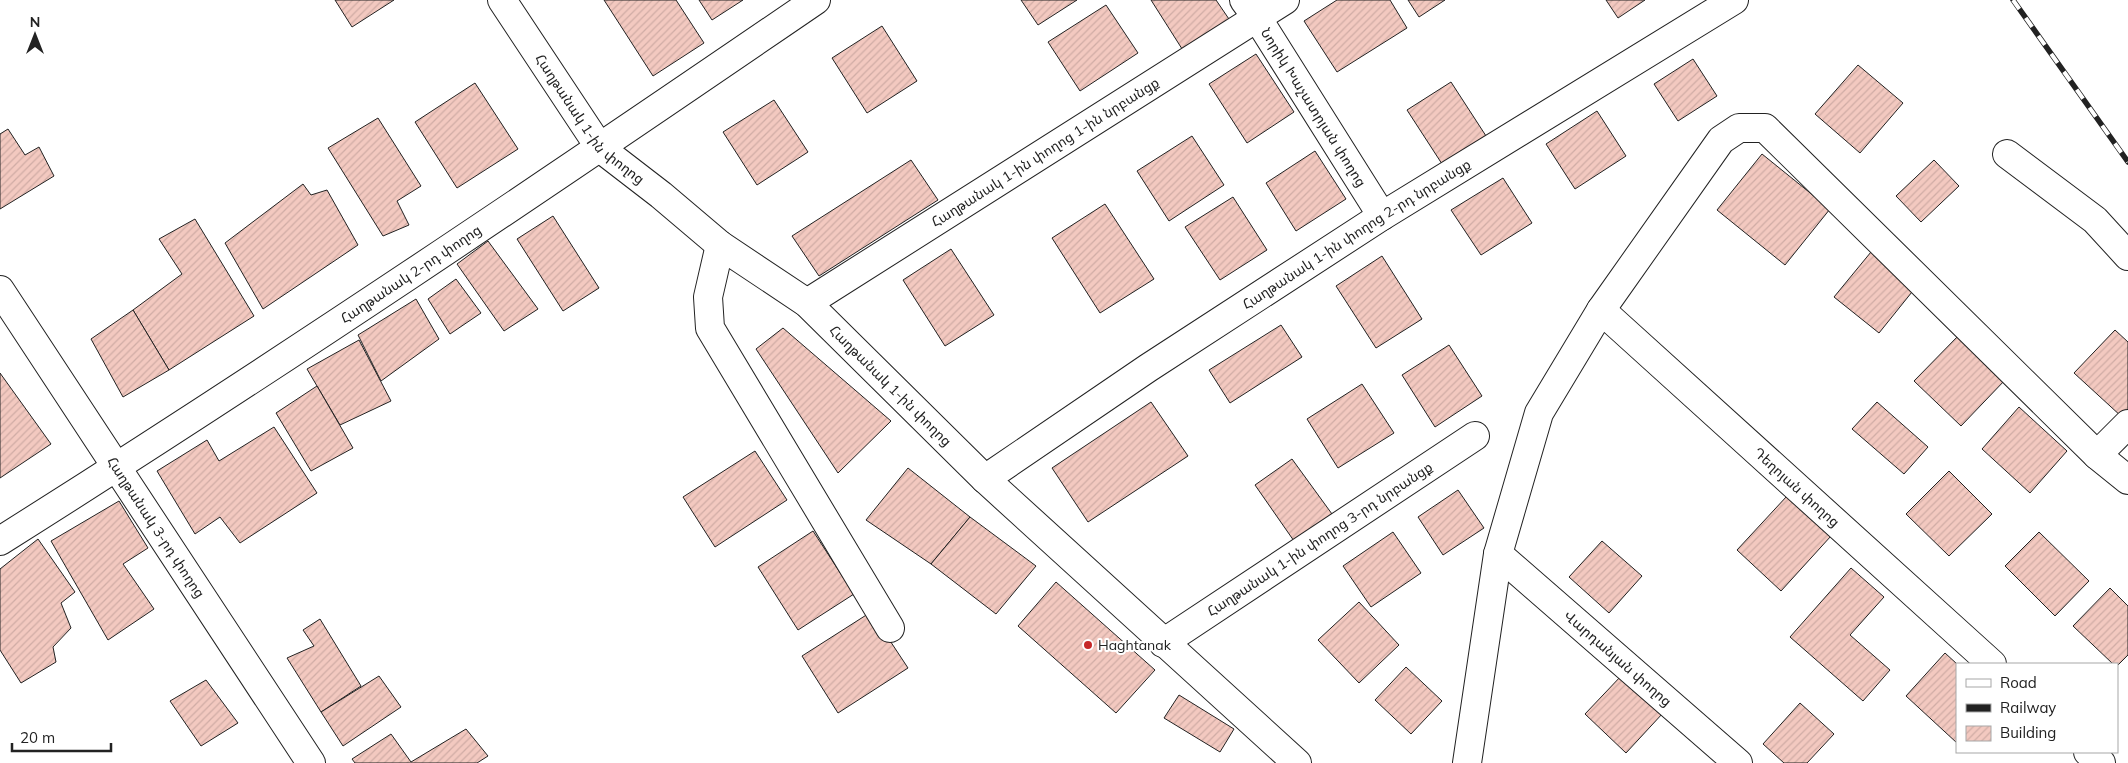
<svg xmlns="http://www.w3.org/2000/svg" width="2128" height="763" font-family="Mulish,'Noto Sans Armenian',sans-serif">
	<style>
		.building { fill: url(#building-hatch); stroke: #222 }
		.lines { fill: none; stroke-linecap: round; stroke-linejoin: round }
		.minor-casing { stroke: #222; stroke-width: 30 }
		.secondary-casing { stroke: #222; stroke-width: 30 }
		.minor { stroke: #fff; stroke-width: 28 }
		.secondary { stroke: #fff; stroke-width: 28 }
		.rail-casing { stroke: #222; stroke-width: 5.5 }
		.rail { stroke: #fff; stroke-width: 4; stroke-dasharray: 11; stroke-linecap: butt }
		.poi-dot { fill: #c62828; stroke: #fff; stroke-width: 2 }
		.labels { text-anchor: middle; stroke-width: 4; stroke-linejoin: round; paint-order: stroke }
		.street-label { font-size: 14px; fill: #222; stroke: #fff }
		.poi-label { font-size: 14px; fill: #222; stroke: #fff; text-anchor: start }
	</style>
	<defs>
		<pattern id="building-hatch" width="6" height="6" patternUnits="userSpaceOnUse" patternTransform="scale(1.25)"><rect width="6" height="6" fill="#f3c9c0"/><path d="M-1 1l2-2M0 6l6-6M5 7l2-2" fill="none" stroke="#d0aca5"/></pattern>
	</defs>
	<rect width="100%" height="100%" fill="#fff"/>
	<g class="building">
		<polygon points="335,0 394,0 352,27"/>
		<polygon points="604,0 676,0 704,43 653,76"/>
		<polygon points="699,0 743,0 712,20"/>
		<polygon points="1021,0 1077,0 1038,25"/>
		<polygon points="1151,0 1216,0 1231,22 1184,52"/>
		<polygon points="1337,0 1390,0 1407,28 1337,72 1304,21"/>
		<polygon points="1408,0 1445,0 1419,17"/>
		<polygon points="1606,0 1645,0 1618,18"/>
		<polygon points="1106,5 1138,53 1080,91 1048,42"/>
		<polygon points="882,26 917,81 867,113 832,58"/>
		<polygon points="1256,54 1294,112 1247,143 1209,84"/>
		<polygon points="1693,59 1717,96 1678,121 1654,84"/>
		<polygon points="1858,65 1903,103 1860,153 1815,114"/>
		<polygon points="1451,82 1488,139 1444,167 1407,110"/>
		<polygon points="475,83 518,149 457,188 415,122"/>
		<polygon points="774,100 808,152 757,185 723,132"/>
		<polygon points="1597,111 1626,156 1575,189 1546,144"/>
		<polygon points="378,118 421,186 397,201 409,225 383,236 328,148"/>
		<polygon points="8,129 25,155 39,147 54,176 0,209 0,134"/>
		<polygon points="1192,136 1224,185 1169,221 1137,171"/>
		<polygon points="1315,151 1346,199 1296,231 1266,183"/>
		<polygon points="1762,154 1830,209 1785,265 1717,210"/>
		<polygon points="911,160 938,200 819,276 792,236"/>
		<polygon points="1934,160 1959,186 1921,222 1896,196"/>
		<polygon points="1503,178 1532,223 1481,255 1451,210"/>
		<polygon points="303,184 311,195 327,190 358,245 263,309 225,243"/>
		<polygon points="1233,197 1267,250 1220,280 1185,227"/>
		<polygon points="1105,204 1154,279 1100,313 1052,238"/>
		<polygon points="553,216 599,288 563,311 517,239"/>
		<polygon points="195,219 254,316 169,370 133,310 182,274 159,239"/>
		<polygon points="488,241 538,309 504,331 457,264"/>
		<polygon points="951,249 994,315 945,346 903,280"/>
		<polygon points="1871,252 1916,287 1879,333 1834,297"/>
		<polygon points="1382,256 1422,319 1376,348 1336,286"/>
		<polygon points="456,279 481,313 450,334 428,299"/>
		<polygon points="416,299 439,339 381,381 358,335"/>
		<polygon points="133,310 169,370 123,397 91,339"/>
		<polygon points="1281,325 1302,357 1230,403 1209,370"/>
		<polygon points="783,328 891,421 838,473 756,349"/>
		<polygon points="2115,330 2128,342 2128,410 2122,417 2074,373"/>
		<polygon points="1960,334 2006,379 1961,426 1914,381"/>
		<polygon points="359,340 391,401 340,425 307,369"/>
		<polygon points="1449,345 1482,396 1435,427 1402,375"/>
		<polygon points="0,373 51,444 0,478"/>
		<polygon points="1362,384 1394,433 1338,468 1307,419"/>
		<polygon points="317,386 353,448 311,471 276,413"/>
		<polygon points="1151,402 1188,456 1088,522 1052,468"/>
		<polygon points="1877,402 1928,447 1904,474 1852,429"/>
		<polygon points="2019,407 2067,451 2030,493 1982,449"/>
		<polygon points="274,427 317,493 240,543 220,517 195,534 157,471 207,440 219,461"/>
		<polygon points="755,451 787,500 715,547 683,497"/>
		<polygon points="1292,459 1332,514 1294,541 1255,485"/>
		<polygon points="908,468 970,517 931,564 866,520"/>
		<polygon points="1949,471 1992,514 1949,556 1906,514"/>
		<polygon points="1458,490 1484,528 1443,555 1418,517"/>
		<polygon points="1787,496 1831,536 1781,591 1737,550"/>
		<polygon points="119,501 148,548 123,564 154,609 108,640 51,541"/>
		<polygon points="970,517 1036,566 996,614 931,564"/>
		<polygon points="813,531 854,594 798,630 758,567"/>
		<polygon points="1393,532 1421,573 1371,607 1343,566"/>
		<polygon points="2039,532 2089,581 2055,616 2005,566"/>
		<polygon points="38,539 75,592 61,603 71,628 53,647 56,662 21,683 0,650 0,569"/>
		<polygon points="1602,541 1642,576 1609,613 1569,577"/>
		<polygon points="1851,568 1884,597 1850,635 1890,670 1863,701 1790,637"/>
		<polygon points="1056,582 1155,670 1116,713 1018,626"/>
		<polygon points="2110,588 2128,606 2128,655 2117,666 2117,664 2113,664 2073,626"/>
		<polygon points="1359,602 1399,645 1359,683 1318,640"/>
		<polygon points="871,612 908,668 838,713 802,656"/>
		<polygon points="320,619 361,686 321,712 287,658 314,646 303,630"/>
		<polygon points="1945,653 1957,664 1957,743 1906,696"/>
		<polygon points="1406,667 1442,701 1411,734 1375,700"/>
		<polygon points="1622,675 1663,713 1626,753 1585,714"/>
		<polygon points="379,676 401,707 343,746 321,712"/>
		<polygon points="206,680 238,723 201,746 170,701"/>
		<polygon points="1179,695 1234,729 1220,752 1164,718"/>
		<polygon points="1800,703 1834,734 1807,763 1784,763 1763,744"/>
		<polygon points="466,729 488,756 477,763 355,763 352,759 391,734 411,762"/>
	</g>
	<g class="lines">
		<defs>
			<g id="minor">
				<path id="s1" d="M1244,0l14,19 124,197"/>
				<polyline points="2007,154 2095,220 2128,256"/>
				<polyline points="720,245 708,297 710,328 890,628"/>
				<path id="s2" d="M0,290l311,473"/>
				<path id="s3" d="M807,303l478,-303"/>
				<path id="s4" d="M1601,310l391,354"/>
				<polyline points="2097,455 2128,424"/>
				<path id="s5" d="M985,479l163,-111 234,-152 352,-216"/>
				<path id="s6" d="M0,541c276,-174 547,-357 816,-541"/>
				<path id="s7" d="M1498,554l240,209"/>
				<path id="s8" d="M1163,643l312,-207"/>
				<polyline points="2088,752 2101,763"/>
				<polyline points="1467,763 1498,554 1539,413 1601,310 1721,140 1739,128 1765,128 2097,455 2128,480"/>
			</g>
			<g id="secondary">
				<path id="s9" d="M502,0l98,148 61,47 59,50 87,58 178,176 312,284"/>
			</g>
		</defs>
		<use href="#minor" class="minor-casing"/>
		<use href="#secondary" class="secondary-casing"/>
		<use href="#minor" class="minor"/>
		<use href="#secondary" class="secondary"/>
		<defs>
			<polyline id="rail" points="2013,0 2128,162"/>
		</defs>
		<use href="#rail" class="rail-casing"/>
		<use href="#rail" class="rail"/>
	</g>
	<circle class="poi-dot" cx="1088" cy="645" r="5"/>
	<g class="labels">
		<g class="street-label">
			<text dy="5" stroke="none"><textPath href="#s1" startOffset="128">Նորիկ Խաչատրյան փողոց</textPath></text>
			<text dy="5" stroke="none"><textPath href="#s9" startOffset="149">Հաղթանակ 1-ին փողոց</textPath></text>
			<text dy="5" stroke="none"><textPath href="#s3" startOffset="282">Հաղթանակ 1-ին փողոց 1-ին նրբանցք</textPath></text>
			<text dy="5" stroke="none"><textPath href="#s5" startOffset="445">Հաղթանակ 1-ին փողոց 2-րդ նրբանցք</textPath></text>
			<text dy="5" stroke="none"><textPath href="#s6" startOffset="490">Հաղթանակ 2-րդ փողոց</textPath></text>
			<text dy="5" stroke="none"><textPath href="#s9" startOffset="554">Հաղթանակ 1-ին փողոց</textPath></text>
			<text dy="5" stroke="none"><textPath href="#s4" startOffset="264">Դեղոյան փողոց</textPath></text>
			<text dy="5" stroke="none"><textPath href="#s2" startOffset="284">Հաղթանակ 3-րդ փողոց</textPath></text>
			<text dy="5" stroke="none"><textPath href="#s8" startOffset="188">Հաղթանակ 1-ին փողոց 3-րդ նրբանցք</textPath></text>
			<text dy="5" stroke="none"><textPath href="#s7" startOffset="159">Վարդանյան փողոց</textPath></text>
		</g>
		<g class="poi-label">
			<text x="1098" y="650">Haghtanak</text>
		</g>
	</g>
	<rect x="1956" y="663" width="162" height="90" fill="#ffffff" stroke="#a7a7a7"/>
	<rect x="1966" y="679" width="25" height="8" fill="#ffffff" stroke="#a7a7a7"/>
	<text x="2000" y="688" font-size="15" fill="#222222">Road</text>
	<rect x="1966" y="704" width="25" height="8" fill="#222222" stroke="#a7a7a7"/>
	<text x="2000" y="713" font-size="15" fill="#222222">Railway</text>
	<rect x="1966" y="726" width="25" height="15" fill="url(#building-hatch)" stroke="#a7a7a7"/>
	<text x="2000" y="738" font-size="15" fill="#222222">Building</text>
	<g transform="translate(35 35)" stroke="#ffffff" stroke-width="4" paint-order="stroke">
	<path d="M0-4L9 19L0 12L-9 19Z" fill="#222222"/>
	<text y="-8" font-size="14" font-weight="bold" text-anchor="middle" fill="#222222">N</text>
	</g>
	<path d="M12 743v8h99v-8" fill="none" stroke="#222222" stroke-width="2.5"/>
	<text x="20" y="743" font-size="15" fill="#222222" stroke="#ffffff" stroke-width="4" paint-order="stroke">20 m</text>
</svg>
